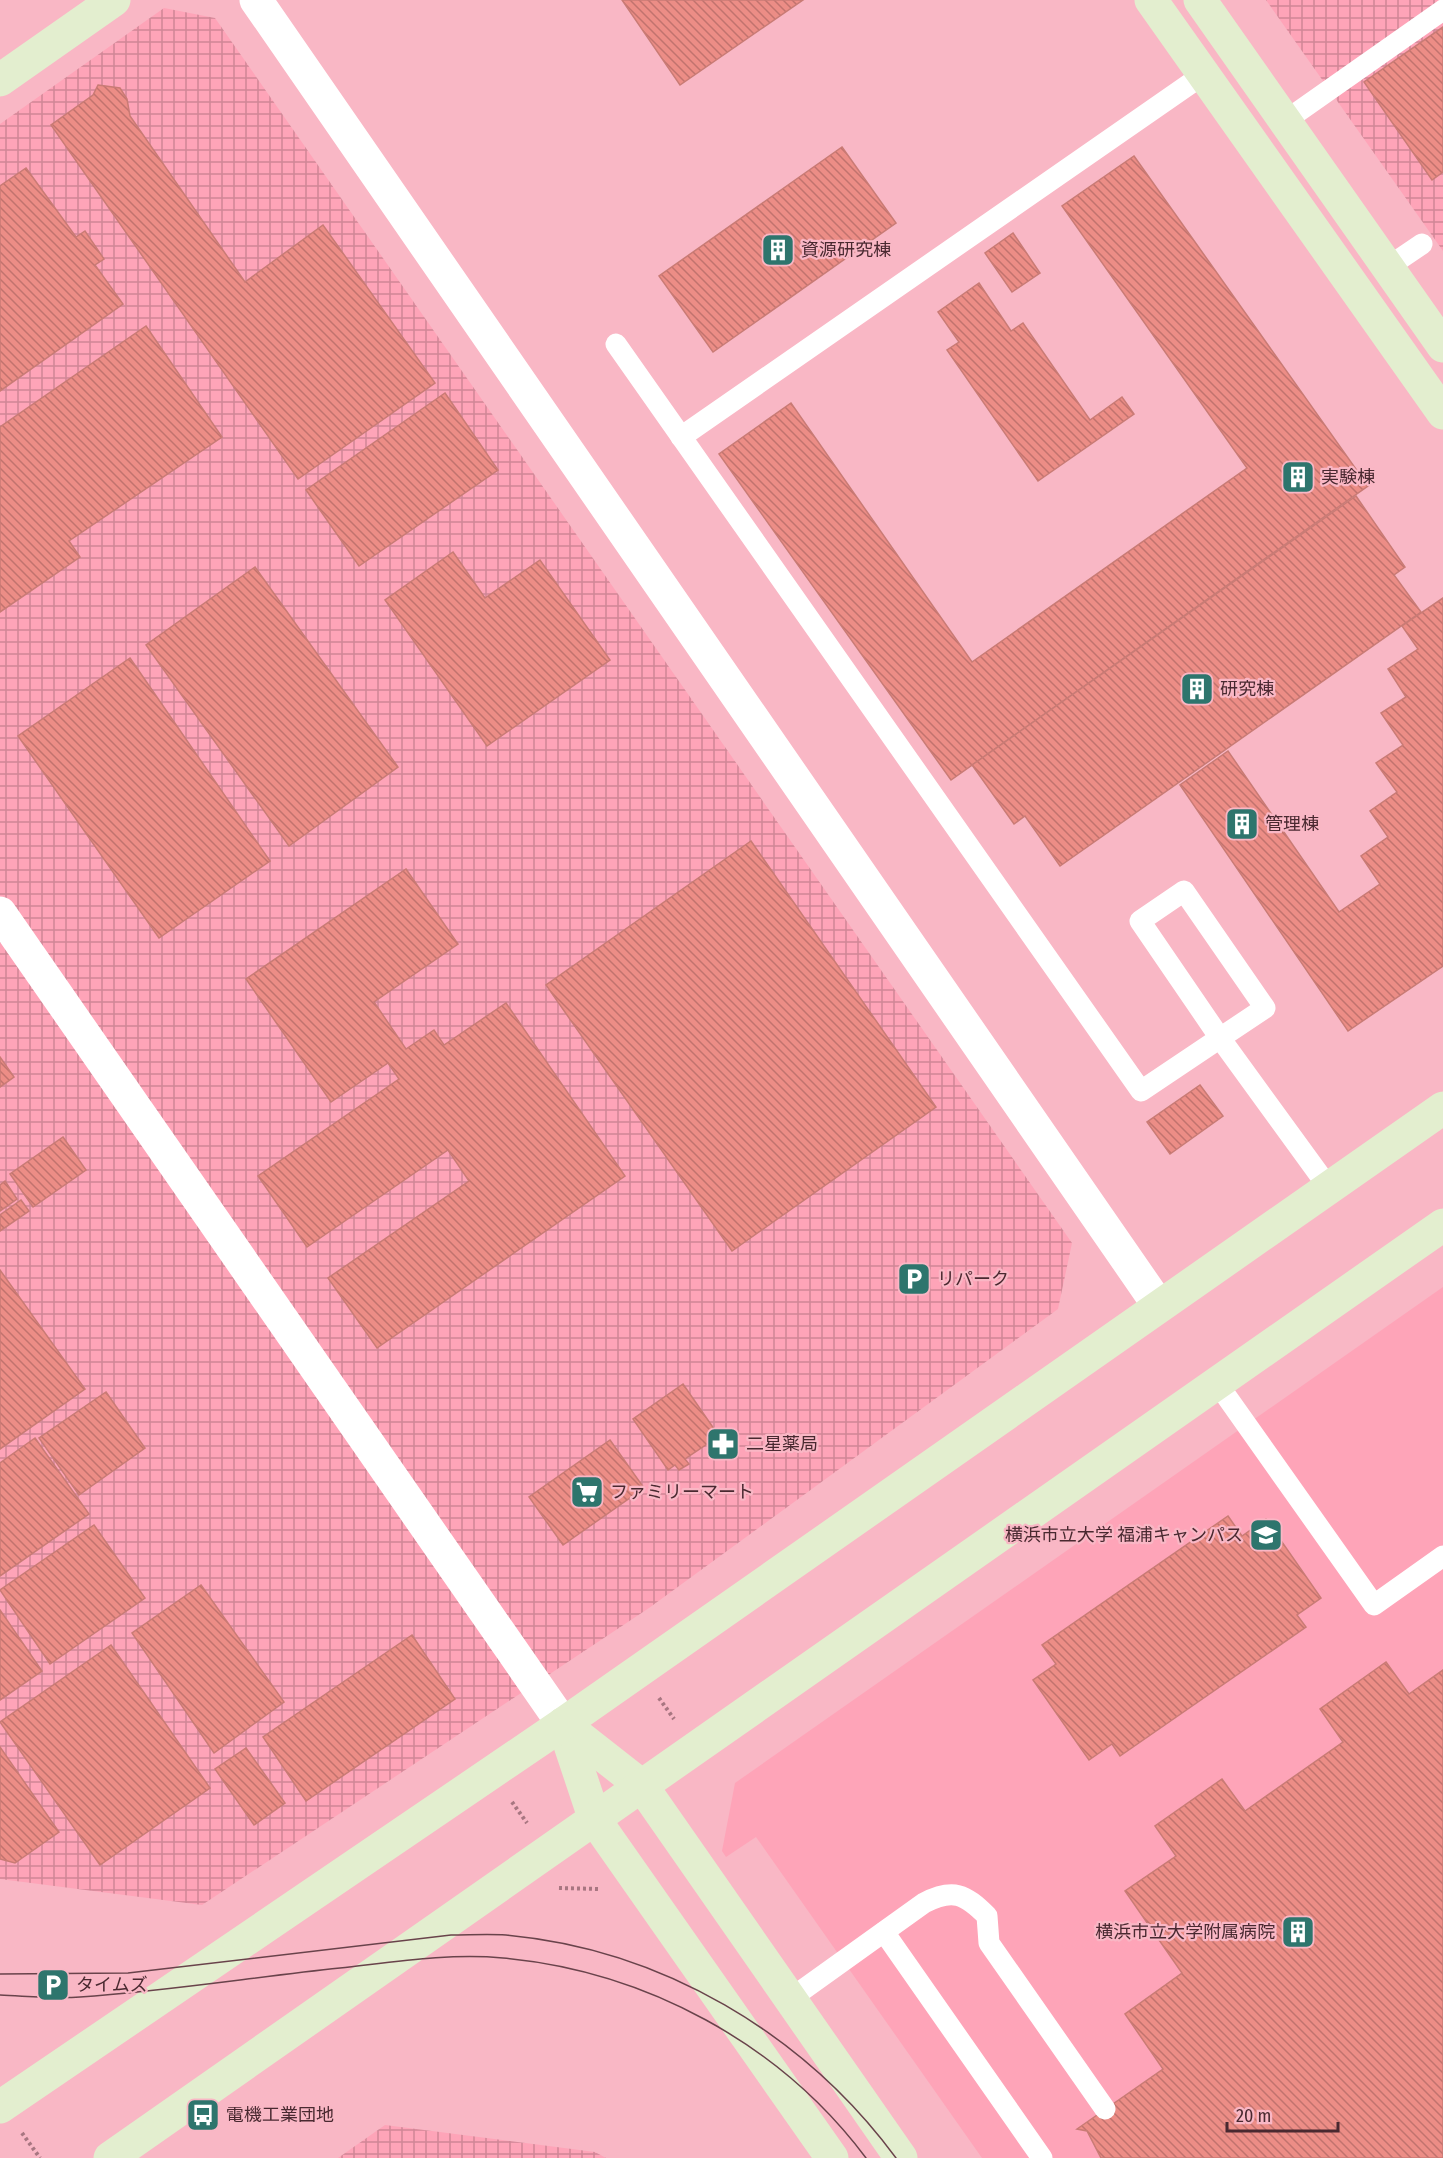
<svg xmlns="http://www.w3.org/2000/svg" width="1443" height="2158" font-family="'Fira Sans Condensed','Noto Sans JP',sans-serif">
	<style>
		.built { fill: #fea4b8 }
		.industrial { fill: url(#industrial-grid) }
		.building { fill: url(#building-back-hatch); stroke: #c97b75; stroke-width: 1.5 }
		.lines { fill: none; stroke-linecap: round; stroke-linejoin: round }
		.path { stroke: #a87681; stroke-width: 4; stroke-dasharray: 3 3; stroke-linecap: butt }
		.lane { stroke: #fff; stroke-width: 21 }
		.street { stroke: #fff; stroke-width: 33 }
		.secondary { stroke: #e3eecf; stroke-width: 33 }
		.tram { stroke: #69434b; stroke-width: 1.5 }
		.labels { text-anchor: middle; stroke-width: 4.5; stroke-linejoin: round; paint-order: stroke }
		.poi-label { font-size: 18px; fill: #492930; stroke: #f9b7c5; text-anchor: start }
	</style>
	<defs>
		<pattern id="industrial-grid" width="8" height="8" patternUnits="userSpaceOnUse" patternTransform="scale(1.5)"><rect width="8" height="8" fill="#fea4b8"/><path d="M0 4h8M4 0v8" fill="none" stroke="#d08696"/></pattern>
		<pattern id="building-back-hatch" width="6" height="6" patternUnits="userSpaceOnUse" patternTransform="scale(1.5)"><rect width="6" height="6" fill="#ec8d86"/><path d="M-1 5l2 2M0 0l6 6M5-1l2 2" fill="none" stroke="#c1736e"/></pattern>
	</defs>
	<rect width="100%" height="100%" fill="#f9b7c5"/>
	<polygon class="built" points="1443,1287 1443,2158 982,2158 756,1837 726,1857 722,1851 735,1783"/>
	<g class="industrial">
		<polygon points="1266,0 1443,0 1443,251 1412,207"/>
		<polygon points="164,8 215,18 1072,1243 1058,1309 649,1608 202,1905 0,1879 0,124"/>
		<polygon points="385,2125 595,2152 606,2158 338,2158"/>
	</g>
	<g class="building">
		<polygon points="622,0 803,0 680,85"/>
		<polygon points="1443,27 1443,172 1432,180 1364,82"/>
		<polygon points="98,85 120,88 127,99 130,116 245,282 323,225 435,383 298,479 51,125 93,95"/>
		<polygon points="842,147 896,223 713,352 659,276"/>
		<polygon points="1134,156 1368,486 951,780 719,454 791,403 972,662 1247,468 1062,206"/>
		<polygon points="26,168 76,237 85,231 104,259 95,265 123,304 0,391 0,186"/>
		<polygon points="1013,233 1040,273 1012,292 985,253"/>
		<polygon points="979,283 1011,331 1023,323 1090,420 1122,397 1134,414 1038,481 947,350 959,342 938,312"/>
		<polygon points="146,326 222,437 69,541 80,557 0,612 0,427"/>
		<polygon points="445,393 498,470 359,566 306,490"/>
		<polygon points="1356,496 1405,567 1394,575 1421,612 1060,866 1025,816 1014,824 972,765"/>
		<polygon points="453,552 485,598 540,560 610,660 487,746 385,600"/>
		<polygon points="255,567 398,767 289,846 146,645"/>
		<polygon points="1443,598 1443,966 1348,1031 1180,785 1228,751 1339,912 1380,884 1361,856 1388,837 1370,811 1397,792 1376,763 1403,745 1381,713 1406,697 1388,669 1418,649 1402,626"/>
		<polygon points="130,658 270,861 159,938 18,736"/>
		<polygon points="751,841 936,1107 732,1251 546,985"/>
		<polygon points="406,869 458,944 374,1002 406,1049 434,1030 444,1045 506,1003 625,1176 377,1348 328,1278 469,1181 448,1150 307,1247 258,1176 399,1079 388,1063 331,1102 246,979"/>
		<polygon points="0,1057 14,1077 0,1087"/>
		<polygon points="1200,1085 1223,1116 1170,1154 1147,1122"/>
		<polygon points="63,1137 86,1170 33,1207 10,1174"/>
		<polygon points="5,1181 17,1199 0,1211 0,1185"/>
		<polygon points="21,1200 29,1211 0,1231 0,1215"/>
		<polygon points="0,1270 85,1389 0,1449"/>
		<polygon points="683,1384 719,1436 685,1459 689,1464 679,1470 675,1465 668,1470 633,1419"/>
		<polygon points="106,1392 145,1448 79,1495 39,1438"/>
		<polygon points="35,1438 89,1514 0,1576 0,1463"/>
		<polygon points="610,1440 644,1488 563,1545 529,1497"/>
		<polygon points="1228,1516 1242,1536 1266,1519 1321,1598 1297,1615 1306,1627 1120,1756 1112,1744 1089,1760 1033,1680 1056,1664 1042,1645"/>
		<polygon points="94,1525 145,1598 50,1664 0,1590"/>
		<polygon points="201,1585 284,1702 214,1753 132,1633"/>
		<polygon points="0,1610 42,1671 0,1700"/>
		<polygon points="412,1635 455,1699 306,1801 263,1737"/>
		<polygon points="111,1645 210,1788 100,1865 0,1722"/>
		<polygon points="1386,1662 1409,1694 1443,1670 1443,2158 1101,2158 1087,2131 1077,2129 1163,2069 1125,2014 1182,1973 1125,1891 1176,1856 1155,1826 1222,1779 1245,1811 1343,1742 1320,1709"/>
		<polygon points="0,1747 59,1832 15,1863 0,1859"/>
		<polygon points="246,1748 285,1803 254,1825 215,1769"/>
	</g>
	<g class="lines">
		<g class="path">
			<polyline points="659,1698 674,1719"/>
			<polyline points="512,1802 527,1823"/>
			<polyline points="559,1888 599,1889"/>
			<polyline points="22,2133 40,2158"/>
		</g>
		<g class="lane">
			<polyline points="1285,121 1443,10"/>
			<polyline points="1388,267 1422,244"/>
			<polyline points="616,344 1141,1091 1220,1038 1329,1188"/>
			<polyline points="681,437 1204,74"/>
			<polygon points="1184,891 1265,1008 1220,1038 1140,921"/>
			<polyline points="1217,1383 1374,1605 1443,1556"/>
			<polyline points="884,1932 1042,2158"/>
			<path d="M790,1999l134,-96c29,-15 41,-9 63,13l2,27 116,166"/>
		</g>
		<g class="street">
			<polyline points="256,0 1159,1306"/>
			<polyline points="0,913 563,1724"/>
		</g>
		<g class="secondary">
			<polyline points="1151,0 1443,413"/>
			<polyline points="1200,0 1443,346"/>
			<polyline points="0,80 114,0"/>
			<polyline points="563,1724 642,1786 901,2158"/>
			<polyline points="563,1724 595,1820 832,2158"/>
			<polyline points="0,2107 563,1724 1443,1108"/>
			<polyline points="110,2158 1443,1225"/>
		</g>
		<g class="tram">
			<path d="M0,1974l128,-1 323,-38c18,0 37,-1 55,0 155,14 298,98 390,223"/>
			<path d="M0,1995c26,1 53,4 80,2 87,-6 174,-20 260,-29 54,-6 109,-15 163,-10 142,13 277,85 363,200"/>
		</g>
	</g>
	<defs>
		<symbol id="building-square" viewBox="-11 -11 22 22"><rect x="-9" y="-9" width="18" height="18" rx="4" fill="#2e756d" stroke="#f9b7c5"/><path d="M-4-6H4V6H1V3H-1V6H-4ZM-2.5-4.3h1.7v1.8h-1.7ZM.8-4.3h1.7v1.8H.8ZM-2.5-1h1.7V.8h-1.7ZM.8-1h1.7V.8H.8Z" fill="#fff"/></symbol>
		<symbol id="parking-square" viewBox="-11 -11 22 22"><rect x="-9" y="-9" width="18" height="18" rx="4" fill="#2e756d" stroke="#f9b7c5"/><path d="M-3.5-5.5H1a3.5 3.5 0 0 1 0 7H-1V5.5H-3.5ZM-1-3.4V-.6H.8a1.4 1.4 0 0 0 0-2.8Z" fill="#fff"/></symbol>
		<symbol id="pharmacy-square" viewBox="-11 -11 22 22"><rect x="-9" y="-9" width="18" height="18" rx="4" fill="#2e756d" stroke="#f9b7c5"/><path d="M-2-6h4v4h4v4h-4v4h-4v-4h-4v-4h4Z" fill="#fff"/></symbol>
		<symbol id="supermarket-square" viewBox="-11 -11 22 22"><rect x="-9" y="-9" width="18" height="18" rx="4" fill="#2e756d" stroke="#f9b7c5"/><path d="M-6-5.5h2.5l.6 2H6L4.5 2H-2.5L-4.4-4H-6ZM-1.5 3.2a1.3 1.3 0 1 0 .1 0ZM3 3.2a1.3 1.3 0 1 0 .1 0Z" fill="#fff"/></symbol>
		<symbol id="university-square" viewBox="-11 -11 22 22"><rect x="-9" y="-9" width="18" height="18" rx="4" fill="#2e756d" stroke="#f9b7c5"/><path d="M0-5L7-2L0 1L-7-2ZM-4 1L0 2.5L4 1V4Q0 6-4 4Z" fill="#fff"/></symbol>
		<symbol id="bus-square" viewBox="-11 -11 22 22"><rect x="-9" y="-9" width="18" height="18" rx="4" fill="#2e756d" stroke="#f9b7c5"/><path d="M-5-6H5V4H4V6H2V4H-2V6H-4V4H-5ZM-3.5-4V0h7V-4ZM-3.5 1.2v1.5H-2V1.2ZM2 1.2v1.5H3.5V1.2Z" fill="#fff"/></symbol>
	</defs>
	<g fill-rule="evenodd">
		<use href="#building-square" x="759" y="231" width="38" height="38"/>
		<use href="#building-square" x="1279" y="458" width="38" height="38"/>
		<use href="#building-square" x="1178" y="670" width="38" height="38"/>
		<use href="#building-square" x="1223" y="805" width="38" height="38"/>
		<use href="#parking-square" x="895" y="1260" width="38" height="38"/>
		<use href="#pharmacy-square" x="704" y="1425" width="38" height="38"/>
		<use href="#supermarket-square" x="568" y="1473" width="38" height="38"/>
		<use href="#university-square" x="1247" y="1516" width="38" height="38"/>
		<use href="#building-square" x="1279" y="1913" width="38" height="38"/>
		<use href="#parking-square" x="34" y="1966" width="38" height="38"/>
		<use href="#bus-square" x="184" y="2096" width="38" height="38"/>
	</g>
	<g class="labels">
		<g class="poi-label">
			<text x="801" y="256">資源研究棟</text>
			<text x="1321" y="483">実験棟</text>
			<text x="1220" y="695">研究棟</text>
			<text x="1265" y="830">管理棟</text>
			<text x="937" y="1285">リパーク</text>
			<text x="746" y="1450">二星薬局</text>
			<text x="610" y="1498">ファミリーマート</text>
			<text x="1243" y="1541" text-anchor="end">横浜市立大学 福浦キャンパス</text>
			<text x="1275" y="1938" text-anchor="end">横浜市立大学附属病院</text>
			<text x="76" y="1991">タイムズ</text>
			<text x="226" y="2121">電機工業団地</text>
		</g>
	</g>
	<path d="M1227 2122v9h111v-9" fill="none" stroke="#492930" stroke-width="3"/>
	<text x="1236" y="2122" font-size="18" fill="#492930" stroke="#f9b7c5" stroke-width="4.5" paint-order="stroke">20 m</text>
</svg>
